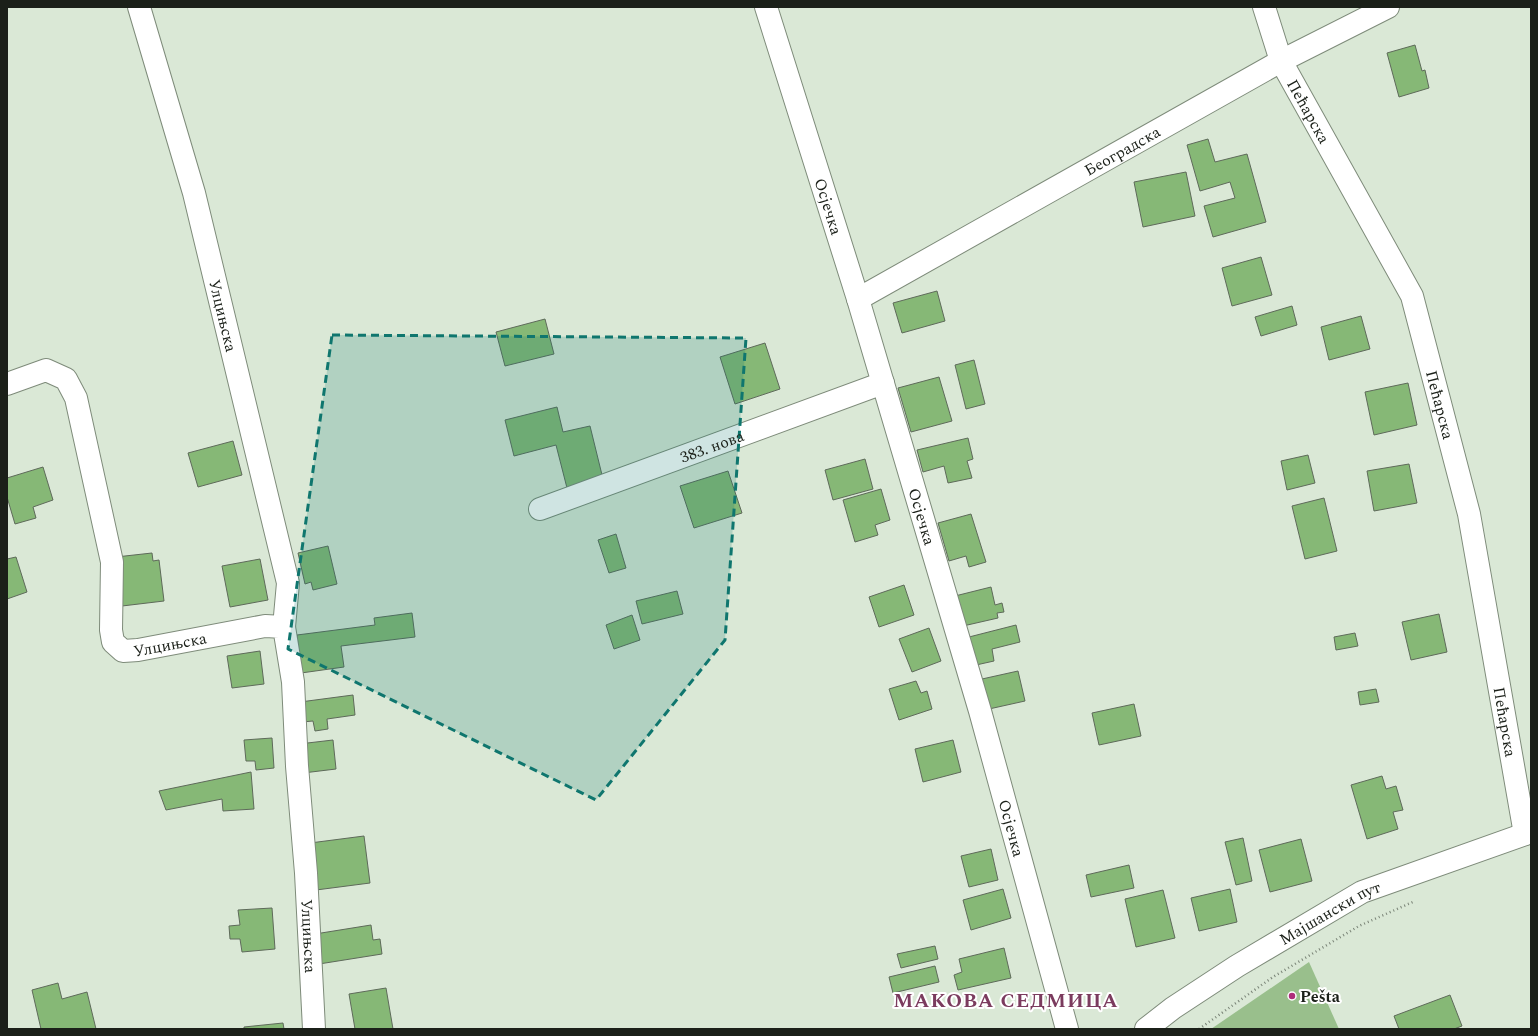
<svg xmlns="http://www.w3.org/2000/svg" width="1538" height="1036" font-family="Spectral,serif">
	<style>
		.green { fill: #99bf8c }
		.building { fill: #86b876; stroke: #5e6a5a }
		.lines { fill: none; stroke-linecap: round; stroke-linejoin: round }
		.minor-casing { stroke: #7e8b7a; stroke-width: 24 }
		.path { stroke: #7a8477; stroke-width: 2.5; stroke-dasharray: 1 3; stroke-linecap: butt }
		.minor { stroke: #fff; stroke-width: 22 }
		.marked { fill: #0f766e; fill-opacity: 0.2; stroke: #0f766e; stroke-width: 3; stroke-dasharray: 8 5; stroke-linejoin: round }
		.poi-dot { fill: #ad2d7a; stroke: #fff; stroke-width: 1.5 }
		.labels { text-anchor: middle; stroke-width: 4; stroke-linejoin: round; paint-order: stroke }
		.street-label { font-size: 16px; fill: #1b2019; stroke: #fff }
		.poi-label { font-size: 16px; font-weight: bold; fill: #1b2019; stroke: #fff; text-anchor: start }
		.district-label { font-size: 20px; font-weight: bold; letter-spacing: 1px; fill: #7b3b5e; stroke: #fff }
	</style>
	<rect width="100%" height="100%" fill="#dae8d6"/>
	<polygon class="green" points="1309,962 1339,1029 1211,1029"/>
	<g class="building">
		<polygon points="1415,45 1422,71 1425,70 1429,88 1399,97 1387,53"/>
		<polygon points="1208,139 1215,162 1247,154 1266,222 1213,237 1204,206 1235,198 1230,182 1200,191 1187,145"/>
		<polygon points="1186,172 1195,216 1143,227 1134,182"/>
		<polygon points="1261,257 1272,295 1232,306 1222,268"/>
		<polygon points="937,291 945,321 902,333 893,303"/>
		<polygon points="1292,306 1297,325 1261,336 1255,317"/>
		<polygon points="1361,316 1370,349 1329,360 1321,327"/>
		<polygon points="545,319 554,354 505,366 496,332"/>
		<polygon points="765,343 780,389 735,404 720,357"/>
		<polygon points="974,360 985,404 966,409 955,365"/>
		<polygon points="939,377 952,421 911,432 898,388"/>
		<polygon points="1408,383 1417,425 1374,435 1365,392"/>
		<polygon points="557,407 563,432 590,426 603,479 567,488 556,445 514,456 505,420"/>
		<polygon points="968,438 973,459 967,461 972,478 948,483 944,466 923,472 917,450"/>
		<polygon points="233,441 242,475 198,487 188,453"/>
		<polygon points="1308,455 1315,483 1287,490 1281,461"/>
		<polygon points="865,459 873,489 833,500 825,470"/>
		<polygon points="1409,464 1417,503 1374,511 1367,471"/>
		<polygon points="43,467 53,500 33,507 36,518 15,524 7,497 7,478"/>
		<polygon points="728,471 742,513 694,528 680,486"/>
		<polygon points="881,489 890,520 875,525 878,535 855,542 843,500"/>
		<polygon points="1324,498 1337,551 1305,559 1292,506"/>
		<polygon points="971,514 986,562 969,567 966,556 949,561 938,523"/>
		<polygon points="616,534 626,568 609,573 598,540"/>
		<polygon points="328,546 337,584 313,590 311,582 305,584 298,553"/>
		<polygon points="152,553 153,561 159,560 164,601 122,606 116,557"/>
		<polygon points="16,557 27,592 7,599 7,559"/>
		<polygon points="260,559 268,600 230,607 222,566"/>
		<polygon points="904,585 914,615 879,627 869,597"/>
		<polygon points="991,587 995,605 1002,603 1004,612 997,613 998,618 963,626 955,596"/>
		<polygon points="677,591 683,614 642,624 636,601"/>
		<polygon points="412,613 415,637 341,646 344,667 301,673 297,635 375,625 374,618"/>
		<polygon points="1439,614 1447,652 1411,660 1402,622"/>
		<polygon points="632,615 640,640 614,649 606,625"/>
		<polygon points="1016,625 1020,642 992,649 994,661 976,665 969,637"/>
		<polygon points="929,628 941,661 912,672 899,639"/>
		<polygon points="1355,633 1358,646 1336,650 1334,637"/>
		<polygon points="260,651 264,684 232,688 227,656"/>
		<polygon points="1018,671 1025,701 989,709 982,679"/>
		<polygon points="916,681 921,693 927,691 932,709 899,720 889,689"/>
		<polygon points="1376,689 1379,702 1360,705 1358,692"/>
		<polygon points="353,695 355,715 327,719 328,729 315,731 313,721 302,722 300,702"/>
		<polygon points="1134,704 1141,736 1099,745 1092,713"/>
		<polygon points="272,738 274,768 256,770 255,761 246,761 244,740"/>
		<polygon points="333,740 336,769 303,773 299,744"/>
		<polygon points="953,740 961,772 923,782 915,749"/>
		<polygon points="251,772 254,809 223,811 222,799 166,810 159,791"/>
		<polygon points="1382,776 1386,789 1396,786 1403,810 1393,812 1398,829 1367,839 1351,785"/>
		<polygon points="364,836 370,883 316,890 310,843"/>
		<polygon points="1243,838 1252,881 1236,885 1225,842"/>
		<polygon points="1301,839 1312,881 1270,892 1259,850"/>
		<polygon points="991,849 998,880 969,887 961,856"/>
		<polygon points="1129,865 1134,888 1091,897 1086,875"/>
		<polygon points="1003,889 1011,918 971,930 963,900"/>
		<polygon points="1230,889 1237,922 1199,931 1191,898"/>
		<polygon points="1163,890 1175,938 1136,947 1125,899"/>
		<polygon points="272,908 275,949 242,952 240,939 230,939 229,926 240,925 238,910"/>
		<polygon points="371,925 373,940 380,939 382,954 319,964 315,934"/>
		<polygon points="935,946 938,959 901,968 897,954"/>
		<polygon points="1004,948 1011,978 958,990 954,975 962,972 959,959"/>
		<polygon points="935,966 939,982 893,993 889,977"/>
		<polygon points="58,983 62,999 87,992 96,1029 41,1029 32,990"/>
		<polygon points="386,988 393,1029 355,1029 349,994"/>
		<polygon points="1450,995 1462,1026 1454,1029 1399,1029 1394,1016"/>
		<polygon points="283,1023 284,1029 244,1029 244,1027"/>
	</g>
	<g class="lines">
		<defs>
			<g id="minor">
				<path id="s1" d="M139,7l55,186 94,390 -4,44"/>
				<path id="s2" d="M766,7l92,292 122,412 87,318"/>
				<path id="s3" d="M1264,7l17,54 131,235 57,218 56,320"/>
				<path id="s4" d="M858,299l423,-238 107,-54"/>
				<path id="s5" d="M7,384l39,-14 20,9 10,19 36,164 -1,68 2,12 10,9 15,-1 127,-24 19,1 9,55 4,84 9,107 8,156"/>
				<path id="s6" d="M540,509l343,-126"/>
				<path id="s7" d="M1146,1029l27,-21 64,-42 125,-74 169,-60"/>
			</g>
		</defs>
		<use href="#minor" class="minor-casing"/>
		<polyline class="path" points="1199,1029 1273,977 1359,926 1415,901"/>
		<use href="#minor" class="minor"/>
	</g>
	<path class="marked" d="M332,335l414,3 -21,302 -129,160 -308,-151z"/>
	<circle class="poi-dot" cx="1292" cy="996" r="4"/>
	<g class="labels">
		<g class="street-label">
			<text dy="6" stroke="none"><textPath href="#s3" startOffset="114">Пећарска</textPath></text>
			<text dy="6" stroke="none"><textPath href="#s4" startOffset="303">Београдска</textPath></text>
			<text dy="6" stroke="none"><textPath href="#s2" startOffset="209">Осјечка</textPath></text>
			<text dy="6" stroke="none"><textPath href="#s1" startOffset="320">Улцињска</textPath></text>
			<text dy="6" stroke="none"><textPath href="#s3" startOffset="438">Пећарска</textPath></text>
			<text dy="6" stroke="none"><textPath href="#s6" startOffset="183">383. нова</textPath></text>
			<text dy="6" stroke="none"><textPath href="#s2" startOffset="533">Осјечка</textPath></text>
			<text dy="6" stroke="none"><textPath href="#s5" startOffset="394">Улцињска</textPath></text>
			<text dy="6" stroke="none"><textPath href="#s3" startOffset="762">Пећарска</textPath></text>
			<text dy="6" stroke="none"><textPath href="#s2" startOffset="857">Осјечка</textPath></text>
			<text dy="6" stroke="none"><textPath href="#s7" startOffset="218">Мајшански пут</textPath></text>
			<text dy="6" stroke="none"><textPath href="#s5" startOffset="820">Улцињска</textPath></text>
		</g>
		<g class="poi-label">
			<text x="1300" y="1002">Pešta</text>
		</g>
		<g class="district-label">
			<text x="1006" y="1007">МАКОВА СЕДМИЦА</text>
		</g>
	</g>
	<rect width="1538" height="1036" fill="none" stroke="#1b2019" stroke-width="16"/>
</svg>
